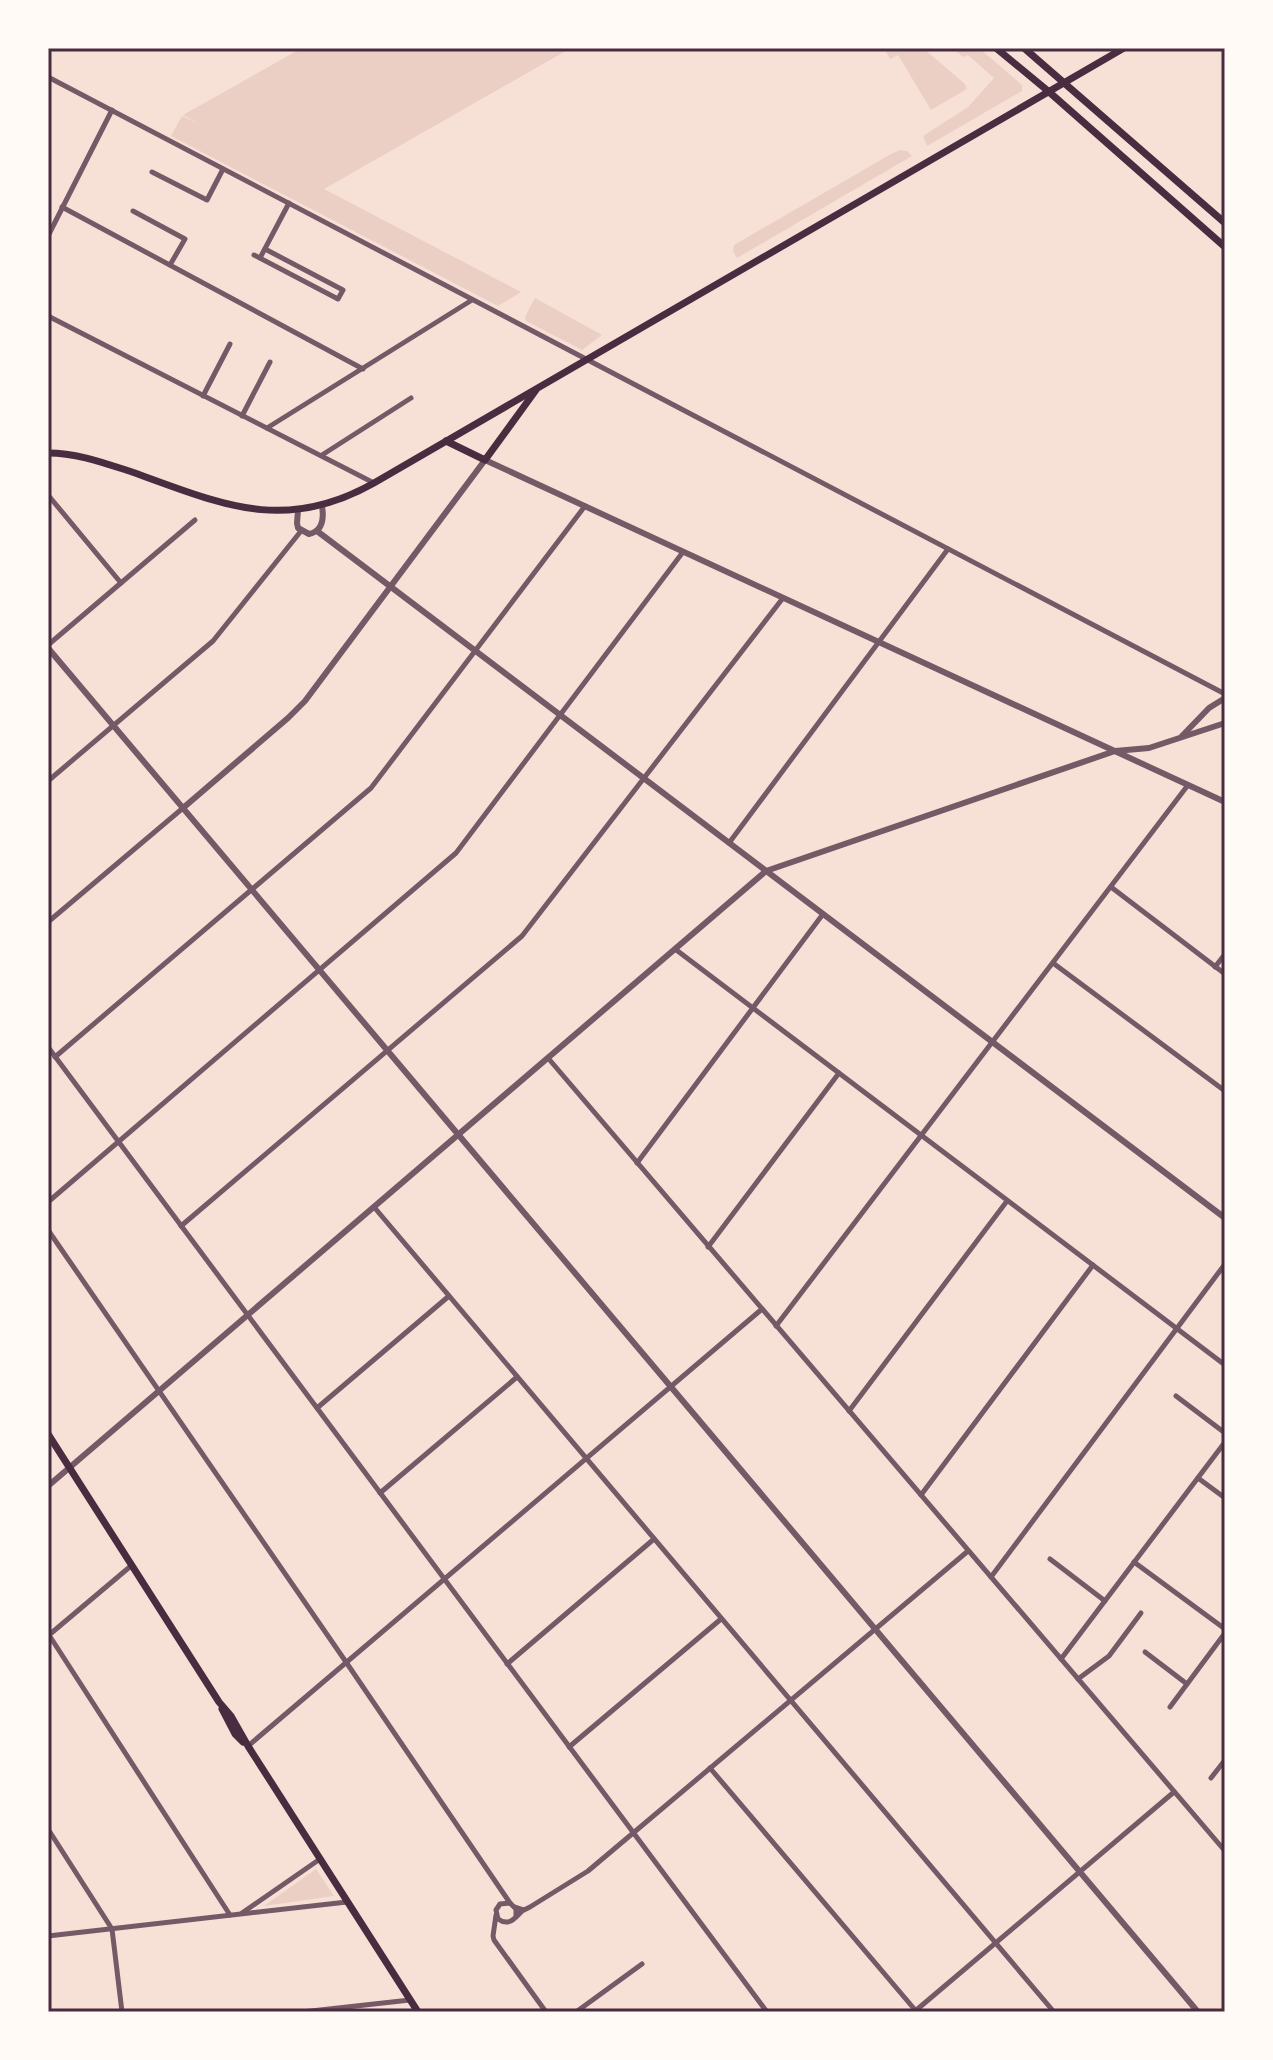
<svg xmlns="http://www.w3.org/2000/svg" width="1273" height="2060" font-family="'IBM Plex Serif',serif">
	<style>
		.green { fill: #ebcfc5 }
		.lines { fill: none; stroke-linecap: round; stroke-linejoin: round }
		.minor { stroke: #755966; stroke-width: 5 }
		.tertiary { stroke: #755966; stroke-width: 6 }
		.secondary { stroke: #4a2c40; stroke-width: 7 }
		.primary { stroke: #4a2c40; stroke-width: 7 }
		.neatline { fill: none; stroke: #4a2c40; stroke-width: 3 }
	</style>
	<rect width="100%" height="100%" fill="#f7e1d7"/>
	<g class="green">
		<polygon points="302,48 571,48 324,189 521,292 498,306 171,136 182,116 199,124 183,115"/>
		<polygon points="884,48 923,48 965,84 967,89 931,110 898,55 890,59"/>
		<polygon points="956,48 979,48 1022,85 1022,91 927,146 923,136 968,107 994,78 968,55 963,57 956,51"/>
		<polygon points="900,150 907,151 912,156 737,258 733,251 734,245 891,154"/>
		<polygon points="535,298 602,335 582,350 526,321 525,317"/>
		<polygon points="316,1869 334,1896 264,1906"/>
	</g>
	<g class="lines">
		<g class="minor">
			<polyline points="48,77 1225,694"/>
			<polyline points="152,172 207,200 223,169"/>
			<polyline points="62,207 363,369"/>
			<polyline points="133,211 185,239 170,265"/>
			<polyline points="48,236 112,110"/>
			<polyline points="254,255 338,299 343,290 265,249"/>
			<polyline points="260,258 289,203"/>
			<polyline points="48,316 374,483"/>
			<polyline points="203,396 230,344"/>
			<polyline points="242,416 270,362"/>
			<polyline points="267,428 472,300"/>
			<polyline points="322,455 411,398"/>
			<polyline points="48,495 121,583"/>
			<polyline points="48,645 195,520"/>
			<polyline points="48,781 213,641 301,531"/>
			<polyline points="729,843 948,549"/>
			<polyline points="1111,887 1225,974"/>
			<polyline points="48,922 183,808"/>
			<polyline points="675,949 1225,1365"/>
			<polyline points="1053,963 1225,1091"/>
			<polyline points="1215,967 1225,954"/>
			<polyline points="48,1047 767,2012"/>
			<polyline points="55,1057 371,788 585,506"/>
			<polyline points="548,1058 1225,1851"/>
			<polyline points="637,1163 823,914"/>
			<polyline points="48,1202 456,853 683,552"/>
			<polyline points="374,1207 1054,2012"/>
			<polyline points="181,1226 522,936 783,598"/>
			<polyline points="48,1230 346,1662 510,1903"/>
			<polyline points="708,1247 839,1073"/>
			<polyline points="776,1326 1188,785"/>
			<polyline points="1176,1396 1225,1433"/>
			<polyline points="317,1408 449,1296"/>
			<polyline points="849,1411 1007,1201"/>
			<polyline points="1198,1478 1225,1498"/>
			<polyline points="380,1493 517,1377"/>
			<polyline points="921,1495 1093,1265"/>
			<polyline points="1050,1559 1105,1601"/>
			<polyline points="1134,1562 1225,1629"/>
			<polyline points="991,1577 1225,1264"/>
			<polyline points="49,1635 230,1915"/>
			<polyline points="49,1635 132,1565"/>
			<polyline points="1145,1652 1187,1684"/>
			<polyline points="1061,1659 1225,1442"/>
			<polyline points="507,1664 654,1539"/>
			<polyline points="1078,1679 1109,1656 1141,1613"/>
			<polyline points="1170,1707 1225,1633"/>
			<polyline points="248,1746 762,1309"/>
			<polyline points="569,1747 721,1619"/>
			<polyline points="710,1768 916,2011"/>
			<polyline points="1211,1778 1225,1760"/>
			<polyline points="48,1829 112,1929 122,2012"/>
			<polyline points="515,1907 524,1910 530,1907 588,1871 968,1551"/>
			<polyline points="242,1913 320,1859"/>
			<polyline points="496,1915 493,1936 494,1940 546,2012"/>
			<path d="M516,1917v-8l-6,-6 -10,1 -4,6 2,9c11,8 17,-1 25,-9"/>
			<polyline points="48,1936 347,1902"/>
			<polyline points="302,2012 410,2000"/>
			<polyline points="576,2012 642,1964"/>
			<polyline points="914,2012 1174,1792"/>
		</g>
		<g class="tertiary">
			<path d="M298,510l-1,13 1,5 11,6c14,-3 15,-16 13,-28"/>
			<polyline points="317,531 1225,1218"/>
			<polyline points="48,648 1198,2012"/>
			<polyline points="1182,736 1209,708 1225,698"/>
			<polyline points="183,808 288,718 305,701 485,460 1225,802"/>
			<polyline points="48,1486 766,871 1115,751 1149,748 1225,723"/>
		</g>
		<g class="secondary">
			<polyline points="446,441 485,460 536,390"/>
			<path d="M48,453c30,0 56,10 84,19 89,32 152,62 242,11l750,-435"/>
			<polyline points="48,1434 219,1702 231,1716 248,1746 418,2012"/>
			<polyline points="222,1709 235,1734 243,1742"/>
		</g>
		<g class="primary">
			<polyline points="996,48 1048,91 1225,247"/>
			<polyline points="1024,48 1225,223"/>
		</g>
	</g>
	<rect width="1273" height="2060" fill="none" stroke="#fffaf5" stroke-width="100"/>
	<rect x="50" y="50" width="1173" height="1960" class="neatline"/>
</svg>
